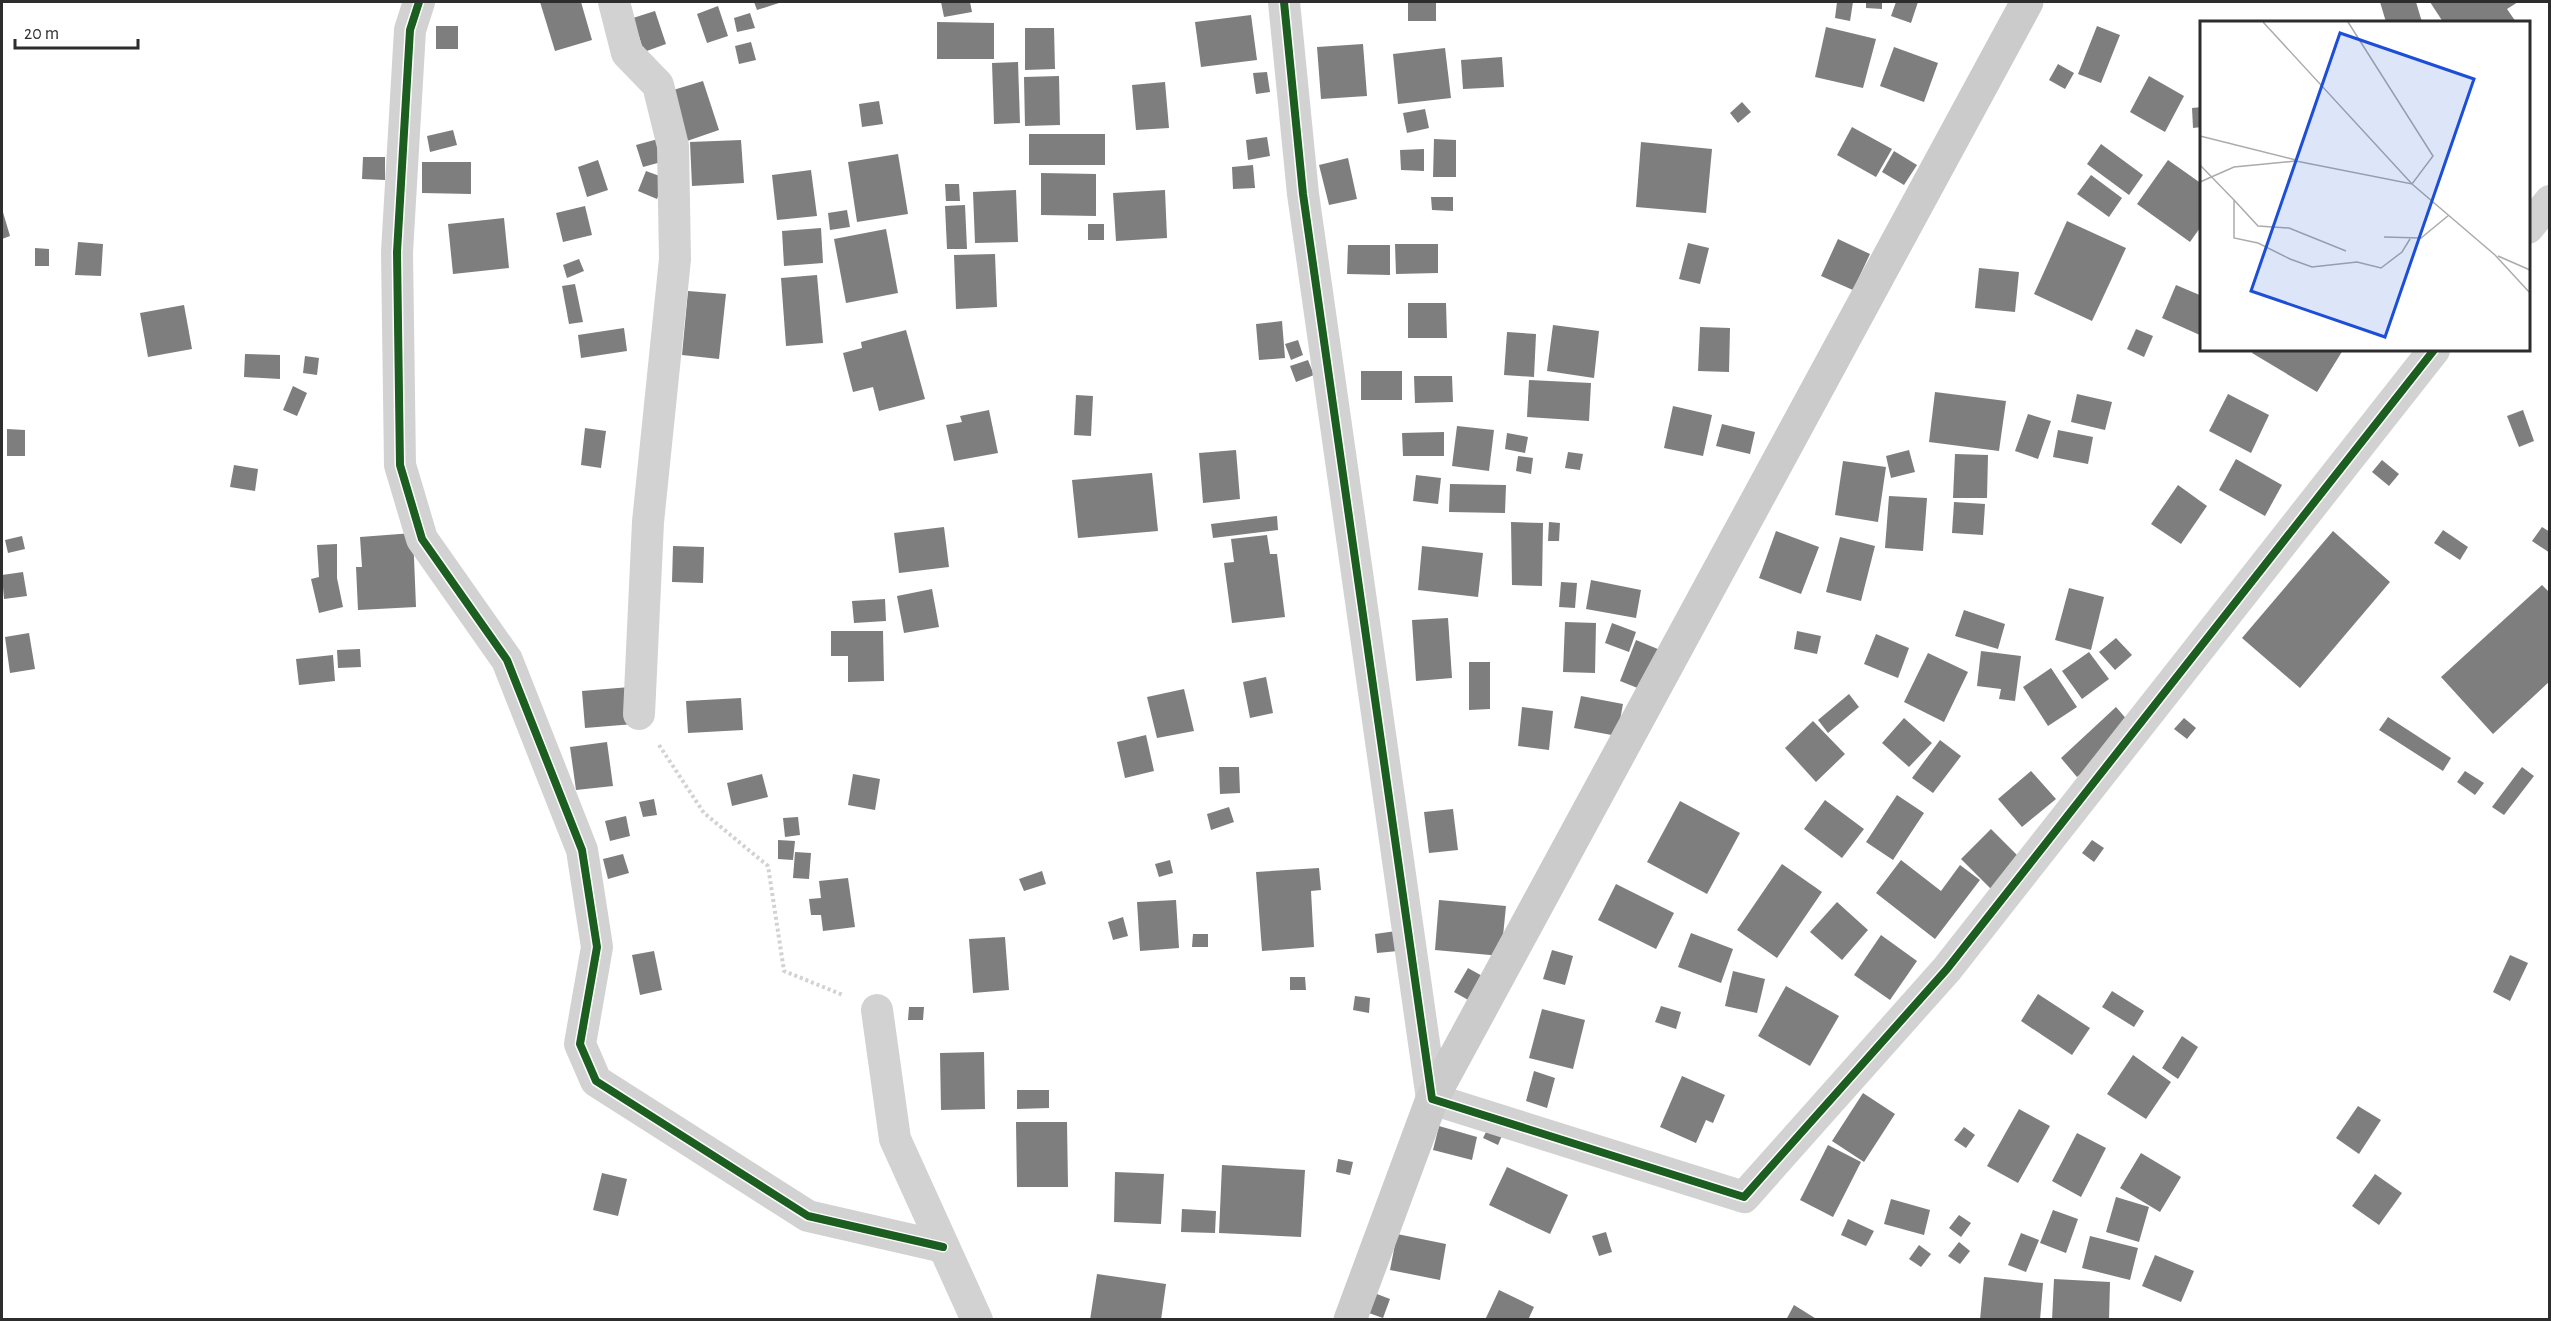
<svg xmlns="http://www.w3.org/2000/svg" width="2551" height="1321" font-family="'Alegreya Sans',sans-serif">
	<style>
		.building { fill: #7e7e7e }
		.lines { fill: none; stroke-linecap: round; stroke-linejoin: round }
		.path { stroke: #d2d2d2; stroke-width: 4; stroke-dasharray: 3 3; stroke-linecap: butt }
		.street { stroke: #d2d2d2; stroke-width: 32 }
		.secondary { stroke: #cbcbcb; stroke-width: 33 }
		.cycleway-casing { stroke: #fff; stroke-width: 11 }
		.cycleway { stroke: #1b5e20; stroke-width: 8 }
		.inset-road { fill: none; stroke: #ababab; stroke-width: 1.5 }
		.view { fill: #1d4ed8; fill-opacity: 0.15; stroke: #1d4ed8; stroke-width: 3 }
		.inset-edge { fill: none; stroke: #2d2d2d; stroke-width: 3 }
	</style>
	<rect width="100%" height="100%" fill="#fff"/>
	<g class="building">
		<polygon points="540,2 581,2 592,40 555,51"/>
		<polygon points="754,2 782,2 757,10"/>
		<polygon points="941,2 970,2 972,12 944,17"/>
		<rect x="1408" y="2" width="28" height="19"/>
		<polygon points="1837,2 1853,2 1850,21 1835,18"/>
		<polygon points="1866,2 1882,2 1882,9 1866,8"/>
		<polygon points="1896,2 1918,2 1911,23 1891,16"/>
		<polygon points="2380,2 2416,2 2422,22 2386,22"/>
		<polygon points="2430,2 2518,2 2507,9 2516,22 2443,22"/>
		<polygon points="718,6 728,36 707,43 697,14"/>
		<polygon points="655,11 666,44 644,52 633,18"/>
		<polygon points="750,13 755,28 737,32 734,18"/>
		<polygon points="1251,15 1257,60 1201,67 1195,22"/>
		<polygon points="937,22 994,23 994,59 937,59"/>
		<rect x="436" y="26" width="22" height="23"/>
		<polygon points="2097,26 2120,35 2101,83 2078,74"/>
		<polygon points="1826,27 1876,39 1863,88 1815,77"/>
		<polygon points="1025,28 1054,28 1055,69 1025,70"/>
		<polygon points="751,42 756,60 739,64 735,46"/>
		<polygon points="1363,44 1367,96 1321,99 1317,47"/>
		<polygon points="1894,47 1938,63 1924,102 1880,86"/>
		<polygon points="1445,48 1451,98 1398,104 1393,54"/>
		<polygon points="1502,57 1504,87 1463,89 1461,60"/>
		<polygon points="1018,62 1020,123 994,124 992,63"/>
		<polygon points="2058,64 2074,73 2065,89 2049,80"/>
		<polygon points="1267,72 1270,92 1256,94 1253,73"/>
		<polygon points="1059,76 1060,125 1025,126 1024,77"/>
		<polygon points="2149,76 2184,96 2165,132 2130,112"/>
		<polygon points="703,81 719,130 687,141 670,91"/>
		<polygon points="1165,82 1169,128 1136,130 1132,85"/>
		<polygon points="879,101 883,124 862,127 859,104"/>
		<polygon points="1742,102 1751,112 1738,123 1730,113"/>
		<polygon points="2202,107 2202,127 2193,128 2192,108"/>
		<polygon points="1425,109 1429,128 1407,133 1403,113"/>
		<polygon points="1852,127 1892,149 1876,177 1837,155"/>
		<polygon points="453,130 457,145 430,152 427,136"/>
		<rect x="1029" y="134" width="76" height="31"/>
		<polygon points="1267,137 1270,156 1248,160 1246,140"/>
		<polygon points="658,139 665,161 643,167 636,145"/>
		<polygon points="1434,139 1456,140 1456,177 1433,177"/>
		<polygon points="741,140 744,183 692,186 690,142"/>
		<polygon points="1641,142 1712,149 1706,213 1636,207"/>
		<polygon points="2101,144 2143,175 2129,195 2087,164"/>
		<polygon points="1424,149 1424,171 1401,170 1400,150"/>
		<polygon points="1894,151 1917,165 1904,185 1882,172"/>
		<polygon points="898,154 908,214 857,222 848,162"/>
		<polygon points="363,157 385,157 385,180 362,179"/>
		<polygon points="1348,158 1357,199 1329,205 1319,165"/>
		<polygon points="598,160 608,190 587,197 578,167"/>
		<polygon points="2168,160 2202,184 2202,225 2190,242 2137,204"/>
		<polygon points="422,162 471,162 471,194 422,193"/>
		<polygon points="1253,165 1255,188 1233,189 1232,167"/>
		<polygon points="811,170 817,216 777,220 772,175"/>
		<polygon points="646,171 665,178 657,199 638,191"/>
		<polygon points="1041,173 1096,174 1096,216 1041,215"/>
		<polygon points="2091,175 2122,198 2109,217 2077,194"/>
		<polygon points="945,184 959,184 960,201 946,201"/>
		<polygon points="1016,190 1018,242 975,243 973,192"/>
		<polygon points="1165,190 1167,238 1116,241 1113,193"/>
		<polygon points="1431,197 1453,197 1453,211 1432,210"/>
		<polygon points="965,205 967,249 947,249 945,206"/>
		<polygon points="585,206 592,235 563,242 556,213"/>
		<polygon points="2,209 10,236 2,239"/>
		<polygon points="847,210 850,227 830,230 828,213"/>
		<polygon points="504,218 509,268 453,274 448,224"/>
		<polygon points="2067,221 2126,248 2092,321 2034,294"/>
		<rect x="1088" y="224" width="16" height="16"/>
		<polygon points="821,228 823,263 784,266 782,231"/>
		<polygon points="886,229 898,293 846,303 834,239"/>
		<polygon points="1838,239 1870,254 1853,290 1821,276"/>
		<polygon points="78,242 103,244 101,276 75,275"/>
		<polygon points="1688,243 1709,248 1700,284 1679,279"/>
		<polygon points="1395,244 1438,244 1438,273 1396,274"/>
		<polygon points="1348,245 1390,245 1390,275 1347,274"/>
		<polygon points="35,248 49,249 49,266 35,266"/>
		<polygon points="995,254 997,307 956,309 954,255"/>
		<polygon points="579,259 584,271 567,278 563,265"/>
		<polygon points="1979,268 2019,272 2015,312 1975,308"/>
		<polygon points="817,275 823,343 786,346 781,278"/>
		<polygon points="575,284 583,322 569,324 562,286"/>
		<polygon points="2176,285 2202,296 2202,336 2162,318"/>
		<polygon points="688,291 726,294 719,359 682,355"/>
		<polygon points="1408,303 1446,303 1447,338 1408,338"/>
		<polygon points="184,305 192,349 148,357 140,313"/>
		<polygon points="1282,321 1285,358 1259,360 1256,324"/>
		<polygon points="1553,325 1599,331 1594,378 1547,371"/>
		<polygon points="1700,327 1730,328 1729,372 1698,371"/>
		<polygon points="624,328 627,351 581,358 578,335"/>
		<polygon points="2136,329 2153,336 2144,357 2127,349"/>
		<polygon points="906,330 925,399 879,411 873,387 853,392 843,353 862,348 861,342"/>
		<polygon points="1507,332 1536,334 1534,377 1504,375"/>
		<polygon points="1298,340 1303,355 1291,360 1285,344"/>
		<polygon points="2254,350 2343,350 2317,392 2252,353"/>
		<polygon points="245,354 280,355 280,379 244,377"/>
		<polygon points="305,356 319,358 317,375 303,373"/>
		<polygon points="1308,360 1314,375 1296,382 1290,366"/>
		<rect x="1361" y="371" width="41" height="29"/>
		<polygon points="1414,376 1452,376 1453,402 1415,403"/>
		<polygon points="1529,380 1591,383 1589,421 1527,417"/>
		<polygon points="293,386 307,393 297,416 283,410"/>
		<polygon points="1935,392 2006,401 1999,451 1929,442"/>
		<polygon points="2077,394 2112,402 2105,430 2071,422"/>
		<polygon points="2228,394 2269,415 2251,453 2209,431"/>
		<polygon points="1076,395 1093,396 1091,436 1074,435"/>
		<polygon points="1673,406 1712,415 1703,456 1664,448"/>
		<polygon points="989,410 998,453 954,461 946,425 962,422 960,416"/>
		<polygon points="2523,410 2534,441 2519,447 2507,416"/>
		<polygon points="2028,414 2051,421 2038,459 2015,451"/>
		<polygon points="1722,424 1755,432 1750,454 1716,446"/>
		<polygon points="1457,426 1494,430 1489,471 1452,466"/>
		<polygon points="585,428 606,431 601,468 581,465"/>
		<polygon points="7,429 25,430 25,456 7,456"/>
		<polygon points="2058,430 2093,437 2088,464 2053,457"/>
		<polygon points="1444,432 1444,456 1403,456 1402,433"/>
		<polygon points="1507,433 1528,437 1525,453 1505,449"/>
		<polygon points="1236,450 1240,499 1203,503 1199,453"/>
		<polygon points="1909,450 1915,472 1891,478 1886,456"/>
		<polygon points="1568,452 1583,454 1580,470 1565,468"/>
		<polygon points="1955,454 1988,455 1987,498 1953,498"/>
		<polygon points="1518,456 1533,458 1531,474 1516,471"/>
		<polygon points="2236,459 2282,485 2265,516 2219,490"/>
		<polygon points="2382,460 2399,474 2389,486 2372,472"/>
		<polygon points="1843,461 1886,467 1878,522 1835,515"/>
		<polygon points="234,465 258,469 255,491 230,487"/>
		<polygon points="1152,473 1158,531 1078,538 1072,480"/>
		<polygon points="1416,475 1441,478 1438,504 1413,501"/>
		<polygon points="1450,484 1506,485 1505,513 1449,512"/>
		<polygon points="2178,485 2207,506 2181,544 2151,524"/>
		<polygon points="1889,496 1927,498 1923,551 1885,548"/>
		<polygon points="1954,502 1985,504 1983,535 1952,533"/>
		<polygon points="1277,516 1278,530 1213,538 1211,524"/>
		<polygon points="1511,522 1543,523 1542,586 1512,585"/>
		<polygon points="1549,522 1560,523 1559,541 1548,541"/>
		<polygon points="944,527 949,567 899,573 894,533"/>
		<polygon points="2542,527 2550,532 2550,553 2532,541"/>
		<polygon points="2443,530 2468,547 2460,560 2434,543"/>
		<polygon points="1776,531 1819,547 1801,594 1759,578"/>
		<polygon points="2333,531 2390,582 2300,688 2242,638"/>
		<polygon points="413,533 416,607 358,610 356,567 362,567 360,537"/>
		<polygon points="1267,535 1270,554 1277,554 1285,617 1232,623 1224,563 1234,562 1231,539"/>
		<polygon points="22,536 25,549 8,553 5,540"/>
		<polygon points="1840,537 1875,546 1861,601 1826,592"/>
		<polygon points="337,544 337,578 343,607 319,613 311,579 319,577 317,545"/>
		<polygon points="673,546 704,547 703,583 672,582"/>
		<polygon points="1422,546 1483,553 1478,597 1418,590"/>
		<polygon points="23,572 27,596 4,599 2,575"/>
		<polygon points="1591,580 1641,590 1636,618 1586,609"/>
		<polygon points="1561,582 1577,583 1575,608 1559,607"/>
		<polygon points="2542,585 2550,593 2550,681 2493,734 2441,677"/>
		<polygon points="2069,588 2104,597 2091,650 2055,640"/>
		<polygon points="932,589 939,627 904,633 897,596"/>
		<polygon points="885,599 886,621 854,623 852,601"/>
		<polygon points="1964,610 2005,624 1998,649 1955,636"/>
		<polygon points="1448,618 1452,678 1416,681 1412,620"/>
		<polygon points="1565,622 1596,623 1595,673 1563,672"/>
		<polygon points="1612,623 1636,632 1629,652 1605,643"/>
		<polygon points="831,631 883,631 884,681 848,682 848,656 831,656"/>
		<polygon points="1797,631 1821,636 1817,654 1794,649"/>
		<polygon points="29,633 35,669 10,673 5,637"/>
		<polygon points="1876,634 1909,648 1898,678 1864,664"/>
		<polygon points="2116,638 2132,655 2115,670 2099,652"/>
		<polygon points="1636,640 1665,652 1650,693 1620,681"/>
		<polygon points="360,649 361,667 338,668 337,650"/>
		<polygon points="1981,651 2021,656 2015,701 1999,699 2001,689 1977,686"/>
		<polygon points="2089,652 2109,679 2082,699 2062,671"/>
		<polygon points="1928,653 1968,672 1944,722 1904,702"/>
		<polygon points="333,655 335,681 299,685 296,659"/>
		<polygon points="1469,662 1490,662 1490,709 1469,710"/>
		<polygon points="2051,668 2077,707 2048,726 2023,687"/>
		<polygon points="1266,677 1273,713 1250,718 1243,682"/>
		<polygon points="630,687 634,724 585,728 582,691"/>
		<polygon points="1184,689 1194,731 1157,738 1147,697"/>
		<polygon points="1849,694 1859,707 1828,733 1818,720"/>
		<polygon points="1581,696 1623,704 1617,736 1574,728"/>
		<polygon points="741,698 743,730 688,733 686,701"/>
		<polygon points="1522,707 1553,711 1549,750 1518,746"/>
		<polygon points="2116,707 2136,730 2077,777 2061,758"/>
		<polygon points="2388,717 2451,758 2443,771 2379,730"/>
		<polygon points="1904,718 1932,743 1909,767 1882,743"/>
		<polygon points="2184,718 2196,728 2187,739 2174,729"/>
		<polygon points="1813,721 1845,754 1816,782 1785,748"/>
		<polygon points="1146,735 1154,771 1125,778 1117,742"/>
		<polygon points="1940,740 1961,756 1933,793 1912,778"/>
		<polygon points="607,742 613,786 576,790 570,747"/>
		<polygon points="1219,767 1239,767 1240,793 1220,794"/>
		<polygon points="2522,767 2534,776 2504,815 2492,807"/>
		<polygon points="2031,771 2056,799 2022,827 1998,799"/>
		<polygon points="2465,771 2484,783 2475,795 2457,782"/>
		<polygon points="762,774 768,797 732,806 727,783"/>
		<polygon points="853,774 880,779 875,810 848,805"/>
		<polygon points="1897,795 1924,813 1893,860 1866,842"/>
		<polygon points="654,799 657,815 643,817 639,802"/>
		<polygon points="1825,800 1864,829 1842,858 1804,829"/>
		<polygon points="1680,801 1740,833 1707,894 1647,862"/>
		<polygon points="1229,807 1234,822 1211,830 1207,814"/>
		<polygon points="1453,809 1458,850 1429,853 1424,812"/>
		<polygon points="626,816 630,836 610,841 605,821"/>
		<polygon points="798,817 800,835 785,837 783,818"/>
		<polygon points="1991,829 2021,859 1991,889 1961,859"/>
		<polygon points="778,840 795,841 793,860 778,859"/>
		<polygon points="2092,840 2104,848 2094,862 2082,853"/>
		<polygon points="795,852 811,853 809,879 793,878"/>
		<polygon points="623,854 629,873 608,879 603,859"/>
		<polygon points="1170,860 1173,873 1159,877 1155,864"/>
		<polygon points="1901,860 1941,891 1960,865 1980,880 1935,939 1876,893"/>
		<polygon points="1782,864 1822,892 1777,958 1737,930"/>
		<polygon points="1319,868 1321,890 1311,891 1314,947 1262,951 1256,872"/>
		<polygon points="1042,871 1046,884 1024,891 1019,879"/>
		<polygon points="848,878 855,927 823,931 821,915 811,915 809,899 821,898 819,881"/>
		<polygon points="1616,884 1674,913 1656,949 1598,920"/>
		<polygon points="1176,900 1179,948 1140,951 1137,902"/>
		<polygon points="1439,900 1506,906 1501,956 1435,950"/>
		<polygon points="1837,902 1868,930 1842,960 1810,932"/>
		<polygon points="1123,917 1128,936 1113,940 1108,922"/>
		<polygon points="1396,931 1398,951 1377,953 1375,934"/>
		<polygon points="1691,933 1733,949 1721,983 1678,967"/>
		<polygon points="1193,934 1208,934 1208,947 1192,947"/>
		<polygon points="1881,935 1917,961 1890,1000 1854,975"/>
		<polygon points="1005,937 1009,990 973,993 969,939"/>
		<polygon points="1552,950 1573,956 1565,985 1543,979"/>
		<polygon points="654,951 662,990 640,995 632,955"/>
		<polygon points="2510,955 2528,963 2510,1001 2493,992"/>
		<polygon points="1468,968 1484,977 1470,1001 1454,992"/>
		<polygon points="1733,971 1765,979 1757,1013 1725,1006"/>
		<polygon points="1290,977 1305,977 1306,990 1290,990"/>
		<polygon points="1786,986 1839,1016 1810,1066 1758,1036"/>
		<polygon points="2112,991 2144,1011 2134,1027 2102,1007"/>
		<polygon points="2038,994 2090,1028 2072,1055 2021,1021"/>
		<polygon points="1355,996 1370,998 1369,1013 1353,1010"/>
		<polygon points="1661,1006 1681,1012 1676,1029 1655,1022"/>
		<polygon points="909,1007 924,1007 923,1020 908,1020"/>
		<polygon points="1542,1009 1585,1020 1573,1069 1529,1058"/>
		<polygon points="2182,1036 2198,1047 2178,1079 2162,1068"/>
		<polygon points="984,1052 985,1109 941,1110 940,1053"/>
		<polygon points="2133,1055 2171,1082 2146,1119 2107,1094"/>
		<polygon points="1534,1071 1555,1078 1547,1108 1526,1101"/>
		<polygon points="1682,1076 1725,1095 1713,1123 1706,1120 1696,1143 1660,1127"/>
		<polygon points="1017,1090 1049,1090 1049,1108 1017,1109"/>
		<polygon points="1863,1093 1895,1114 1864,1162 1832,1141"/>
		<polygon points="2358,1106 2381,1120 2359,1154 2336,1138"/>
		<polygon points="2019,1109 2050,1126 2018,1183 1987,1166"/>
		<polygon points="1016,1122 1067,1122 1068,1187 1017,1187"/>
		<polygon points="1490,1124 1504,1131 1498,1145 1483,1138"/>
		<polygon points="1439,1126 1477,1137 1472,1160 1433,1150"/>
		<polygon points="1964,1127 1975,1135 1966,1148 1954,1140"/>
		<polygon points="2077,1133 2106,1148 2081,1197 2052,1181"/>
		<polygon points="1828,1145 1861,1162 1833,1217 1800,1200"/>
		<polygon points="2141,1153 2181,1177 2160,1212 2120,1188"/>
		<polygon points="1338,1159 1353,1162 1350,1175 1336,1172"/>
		<polygon points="1222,1165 1305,1170 1301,1237 1219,1233"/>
		<polygon points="1507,1167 1568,1195 1550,1234 1489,1205"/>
		<polygon points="1115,1172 1164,1174 1161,1224 1114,1222"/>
		<polygon points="602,1173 627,1179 618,1216 593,1210"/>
		<polygon points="2375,1174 2402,1193 2379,1225 2352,1206"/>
		<polygon points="2116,1197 2149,1207 2139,1242 2106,1232"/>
		<polygon points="1891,1199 1930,1210 1924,1235 1884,1224"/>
		<polygon points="1182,1209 1216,1211 1215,1233 1181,1232"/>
		<polygon points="2053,1210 2078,1219 2066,1253 2040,1243"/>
		<polygon points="1959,1215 1971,1223 1961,1237 1949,1228"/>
		<polygon points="1848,1219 1874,1231 1866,1246 1841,1235"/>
		<polygon points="1606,1232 1612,1252 1599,1256 1592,1236"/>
		<polygon points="2021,1233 2039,1240 2026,1272 2008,1265"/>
		<polygon points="1397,1234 1446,1244 1440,1280 1390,1270"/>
		<polygon points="2090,1236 2138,1248 2130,1280 2082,1268"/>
		<polygon points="1959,1242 1970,1251 1960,1264 1948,1256"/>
		<polygon points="1919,1245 1931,1254 1921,1267 1909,1259"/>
		<polygon points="2155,1255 2194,1271 2181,1302 2142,1286"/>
		<polygon points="1097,1274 1166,1284 1161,1320 1090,1320"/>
		<polygon points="1984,1277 2043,1283 2040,1320 1980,1320"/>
		<polygon points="2054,1279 2110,1282 2109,1320 2052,1320"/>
		<polygon points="1499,1290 1534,1307 1528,1320 1485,1320"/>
		<polygon points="1369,1291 1390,1299 1383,1318 1363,1311"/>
		<polygon points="1794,1305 1818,1320 1786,1320"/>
	</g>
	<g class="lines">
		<polyline class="path" points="659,745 704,813 768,866 784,971 843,995"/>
		<g class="street">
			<polyline points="419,2 410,30 397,252 400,465 422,539 507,660 582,850 597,947 580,1044 596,1081 808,1216 943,1247"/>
			<polyline points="614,2 627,53 658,85 673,146 675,259 648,522 639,714"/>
			<polyline points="1284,2 1303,194 1432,1099 1744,1197 1947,969 2434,350"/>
			<polyline points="2528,228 2550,201"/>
			<polyline points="877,1010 895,1139 977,1320"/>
		</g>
		<polyline class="secondary" points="1350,1320 1432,1099 2027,2"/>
		<defs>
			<g id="cycleway">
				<polyline points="419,2 410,30 397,252 400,465 422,539 507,660 582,850 597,947 580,1044 596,1081 808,1216 943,1247"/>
				<polyline points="1284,2 1303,194 1432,1099 1744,1197 1947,969 2434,350"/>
			</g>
		</defs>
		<use href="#cycleway" class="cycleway-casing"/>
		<use href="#cycleway" class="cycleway"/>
	</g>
	<g transform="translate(2200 21)">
		<rect width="330" height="330" fill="#fff"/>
		<path class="inset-road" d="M63,1l149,162 83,71 35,38M0,115l96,24M0,144l34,35v38l24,5 32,16 22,8 45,-5 24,6 21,-16 8,-13M0,161l34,-15 62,-6 116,23 21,-28 -85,-134M34,179l24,26 31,2 57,23M184,216l37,1 28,-23M298,235l32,14"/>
		<path class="view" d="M140,12l134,46 -89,258 -134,-46z"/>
		<rect width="330" height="330" class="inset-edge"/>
	</g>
	<rect width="2551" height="1321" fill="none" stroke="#2d2d2d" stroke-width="6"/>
	<path d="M15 39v9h123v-9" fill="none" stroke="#2d2d2d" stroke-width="3"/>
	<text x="24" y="39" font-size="18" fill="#2d2d2d" stroke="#ffffff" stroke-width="4.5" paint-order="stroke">20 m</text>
</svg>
